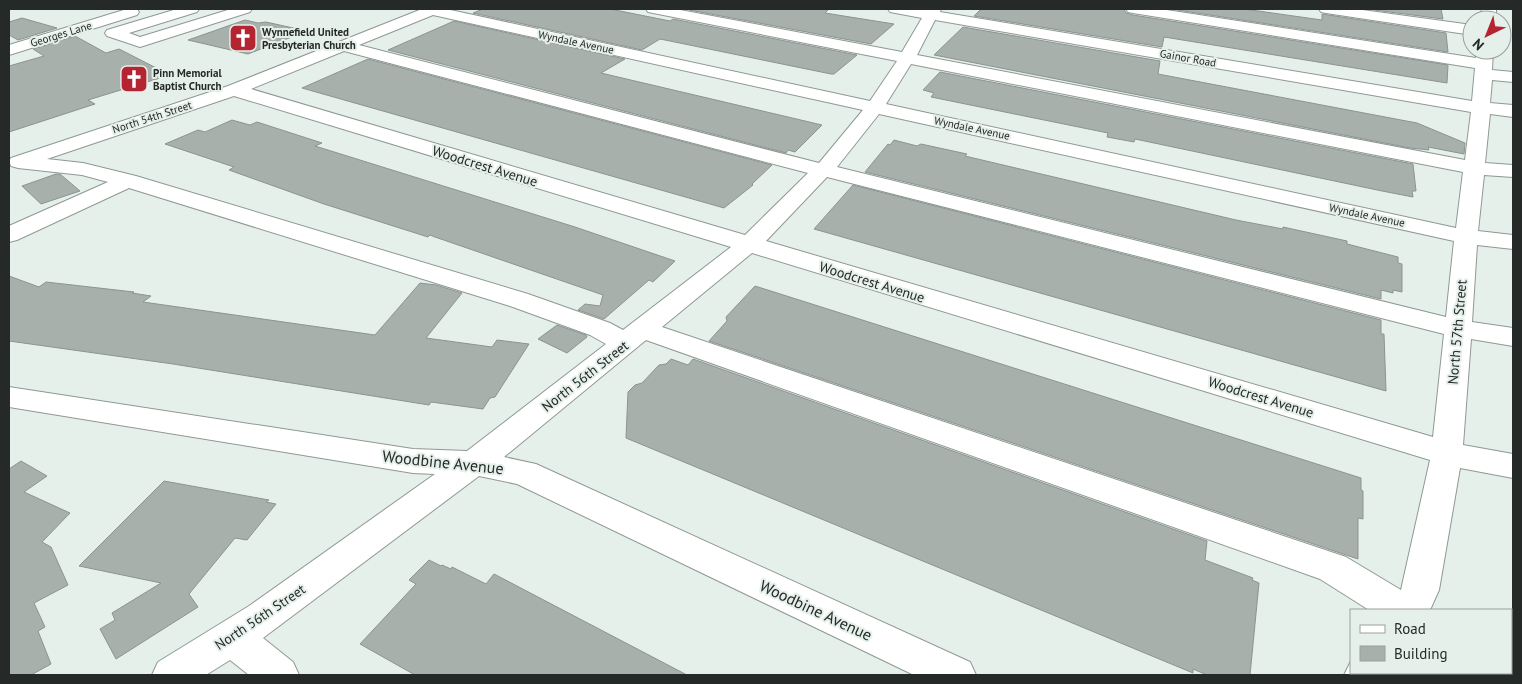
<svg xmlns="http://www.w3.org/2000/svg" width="1522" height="684" font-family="'PT Sans',sans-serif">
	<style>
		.building { fill: #a7b0ab; stroke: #8b9490 }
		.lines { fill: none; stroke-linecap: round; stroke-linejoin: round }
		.minor-casing { stroke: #8f9894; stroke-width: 2 }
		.minor { fill: #fff; fill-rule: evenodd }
		.labels { text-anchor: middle; stroke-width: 4; stroke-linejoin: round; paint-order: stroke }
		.far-poi-label { font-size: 11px; font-weight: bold; fill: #252927; stroke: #e6f0eb; text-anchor: start }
		.far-street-label { font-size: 11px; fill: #252927; stroke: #e6f0eb }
		.street-label { font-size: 14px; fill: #252927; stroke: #e6f0eb }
		.near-street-label { font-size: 16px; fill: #252927; stroke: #e6f0eb }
	</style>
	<rect width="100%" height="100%" fill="#e6f0eb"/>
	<g class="building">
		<polygon points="483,9 610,9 670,21 673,19 857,55 834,74 831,74 660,39 642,50 473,13"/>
		<polygon points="691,9 829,9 825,13 894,24 871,44 689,10"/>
		<polygon points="981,9 1124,9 1126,13 1133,15 1448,65 1447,83 1164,37 1162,47 974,16"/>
		<polygon points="1171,9 1244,9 1322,20 1322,14 1446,33 1448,52"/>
		<polygon points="1367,9 1441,9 1443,19"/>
		<polygon points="22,18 57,28 18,40 9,35 9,22"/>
		<polygon points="245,20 258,23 266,22 307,31 248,54 188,40"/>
		<polygon points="454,21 625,59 601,73 822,125 795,152 788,150 786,153 388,50"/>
		<polygon points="963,27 1160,61 1158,74 1417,123 1465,143 1464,154 1428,147 1429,150 1410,148 934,55"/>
		<polygon points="75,36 106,53 119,49 123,51 170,75 88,100 95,104 9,132 9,66 44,56 33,49"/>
		<polygon points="368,59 772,165 752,184 753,185 724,208 302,88"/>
		<polygon points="940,72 1413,164 1416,191 1412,191 1413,197 1382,191 1135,139 1134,142 1107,137 1108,133 931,97 934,93 923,90"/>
		<polygon points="232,120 250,125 257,122 322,143 315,146 575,227 675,261 653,282 649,280 604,319 578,310 585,304 600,306 603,295 435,237 430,235 428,237 324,204 229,170 234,167 165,144 198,130 205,132"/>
		<polygon points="894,140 917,146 921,144 967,154 965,156 1236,220 1283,229 1283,227 1347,241 1347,244 1398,257 1398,263 1402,264 1402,292 1393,290 1393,293 1381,290 1381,299 865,172 888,144 890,145"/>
		<polygon points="56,174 60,174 80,191 41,204 22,186"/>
		<polygon points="853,185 1381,320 1381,334 1384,334 1386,391 814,229"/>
		<polygon points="9,276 39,287 46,282 134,292 132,293 151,296 143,302 375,335 420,283 436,285 462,293 426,338 492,347 497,340 529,344 495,397 490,398 483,409 431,402 429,405 173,364 9,341"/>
		<polygon points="755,286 1361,478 1361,490 1363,491 1363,519 1358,518 1358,559 709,341 727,321 726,317"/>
		<polygon points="557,325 586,335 587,337 567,353 538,339"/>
		<polygon points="671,359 688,365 693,359 1207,541 1205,560 1253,578 1252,580 1259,583 1250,675 1207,675 1193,669 1193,673 626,438 628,392 635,385 642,383 659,365 666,364"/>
		<polygon points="21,461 47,476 24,492 70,513 42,542 51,547 68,585 34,603 45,627 38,631 51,664 31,675 9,675 9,469"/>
		<polygon points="164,481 269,500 266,502 276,504 247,540 235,538 189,594 198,607 116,659 100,629 115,620 112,613 161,583 79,566"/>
		<polygon points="429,560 441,566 442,565 451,569 452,567 486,584 494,574 687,675 415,675 360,644 416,584 409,580"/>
	</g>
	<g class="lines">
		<defs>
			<g id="minor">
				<polygon points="127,9 137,9 139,12 137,15 9,55 9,45"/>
				<polygon points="177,9 199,9 197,12 129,33 140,37 231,9 252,9 250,12 140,47 107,36 105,33 107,30"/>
				<path d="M422,9h24l424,92 27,-40 -244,-48 -5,-1 -2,-3h29l227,43 20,-34 -32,-6 -2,-3h53l-1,3 532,89 3,-33 -342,-55 -5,-1 -2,-3h34l316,49 1,-8h16l-1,20 21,2v10l-21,-2 -2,23 23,2v12l-23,-3 -5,49 28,2v12l-29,-2 -6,56 35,4v14l-36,-4 -5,77 41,6v18l-42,-7 -8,106 50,9v24l-53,-10 -21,122 -9,20h-61l-49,-31 -674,-239 -142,117 32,7 434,198 6,13h-62l-397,-191 -38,-8 -216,162 30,24 6,13h-50l-19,-15 -24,15h-54l6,-13 91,-56 186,-132 -22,-1 -404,-66v-20l404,62 54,2 139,-107 -16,-9 -80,-29 -381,-118 -112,52 -8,2v-16l99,-44 -26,-7 -64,-7 -7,-2 -2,-5 2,-3 217,-72zM433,15l430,95 -44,53 -460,-118zM935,20l536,92 -6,48 -548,-105zM344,51l464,122 -63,62 -494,-146zM911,64l552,108 -7,56 -570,-124zM234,96l497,151 -108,83 -13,-7 -82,-29 -392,-118 -53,-13 -36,-4zM879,114l575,127 -8,76 -609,-150zM827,177l617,157 -11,103 -667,-196zM752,253l678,207 -29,130 -55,-33 -684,-230z"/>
				<polygon points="1319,9 1355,9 1472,25 1472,35 1326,13 1321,12"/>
				<polygon points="1482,9 1496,9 1496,20 1480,20"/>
				<rect x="1511" y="615" width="2" height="34"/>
				<polygon points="1351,661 1351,673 1386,673 1385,675 1344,675"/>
				<polygon points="1440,673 1481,673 1482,675 1441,675"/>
			</g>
		</defs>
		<use href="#minor" class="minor-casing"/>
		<use href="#minor" class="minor"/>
	</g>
	<defs>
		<symbol id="church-square" viewBox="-11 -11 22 22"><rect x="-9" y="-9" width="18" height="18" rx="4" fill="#b52431" stroke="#e6f0eb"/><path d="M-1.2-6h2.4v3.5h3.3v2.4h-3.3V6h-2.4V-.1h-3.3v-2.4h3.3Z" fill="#fff"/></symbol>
	</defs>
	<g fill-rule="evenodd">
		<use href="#church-square" x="227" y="22" width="32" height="32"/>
		<use href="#church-square" x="118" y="63" width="32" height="32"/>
	</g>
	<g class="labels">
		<g class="far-poi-label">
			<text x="262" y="36">Wynnefield United<tspan x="262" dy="13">Presbyterian Church</tspan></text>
			<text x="153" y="77">Pinn Memorial<tspan x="153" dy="13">Baptist Church</tspan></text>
		</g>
		<g class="far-street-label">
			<text transform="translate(61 34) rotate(-17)" y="4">Georges Lane</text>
			<text transform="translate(576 42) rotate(12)" y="4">Wyndale Avenue</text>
			<text transform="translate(1188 58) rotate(10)" y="4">Gainor Road</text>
			<text transform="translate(152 117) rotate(-18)" y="4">North 54th Street</text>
			<text transform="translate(972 128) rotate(12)" y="4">Wyndale Avenue</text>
			<text transform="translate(1367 215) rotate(12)" y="4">Wyndale Avenue</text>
		</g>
		<g class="street-label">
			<text transform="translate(485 166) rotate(17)" y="5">Woodcrest Avenue</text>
			<text transform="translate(872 282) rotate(17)" y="5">Woodcrest Avenue</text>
			<text transform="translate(1457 332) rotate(-85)" y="5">North 57th Street</text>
			<text transform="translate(585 376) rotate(-38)" y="5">North 56th Street</text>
			<text transform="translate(1261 397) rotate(17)" y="5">Woodcrest Avenue</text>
			<text transform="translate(260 617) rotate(-34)" y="5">North 56th Street</text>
		</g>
		<g class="near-street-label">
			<text transform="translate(443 462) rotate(6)" y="6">Woodbine Avenue</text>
			<text transform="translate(816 610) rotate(25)" y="6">Woodbine Avenue</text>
		</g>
	</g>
	<rect width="1522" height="684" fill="none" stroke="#252927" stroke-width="20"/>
	<rect x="1350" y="609" width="162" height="65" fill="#e6f0eb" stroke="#99a09d"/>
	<rect x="1360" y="625" width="25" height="8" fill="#ffffff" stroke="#99a09d"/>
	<text x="1394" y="634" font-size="15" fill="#252927">Road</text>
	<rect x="1360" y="646" width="25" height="15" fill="#a7b0ab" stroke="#99a09d"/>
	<text x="1394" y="659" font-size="15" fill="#252927">Building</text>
	<g transform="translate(1487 35) rotate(223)"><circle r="24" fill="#e6f0eb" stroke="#99a09d"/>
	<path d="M0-4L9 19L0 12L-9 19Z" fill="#b52431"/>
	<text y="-8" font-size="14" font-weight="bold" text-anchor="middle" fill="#252927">N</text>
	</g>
</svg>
